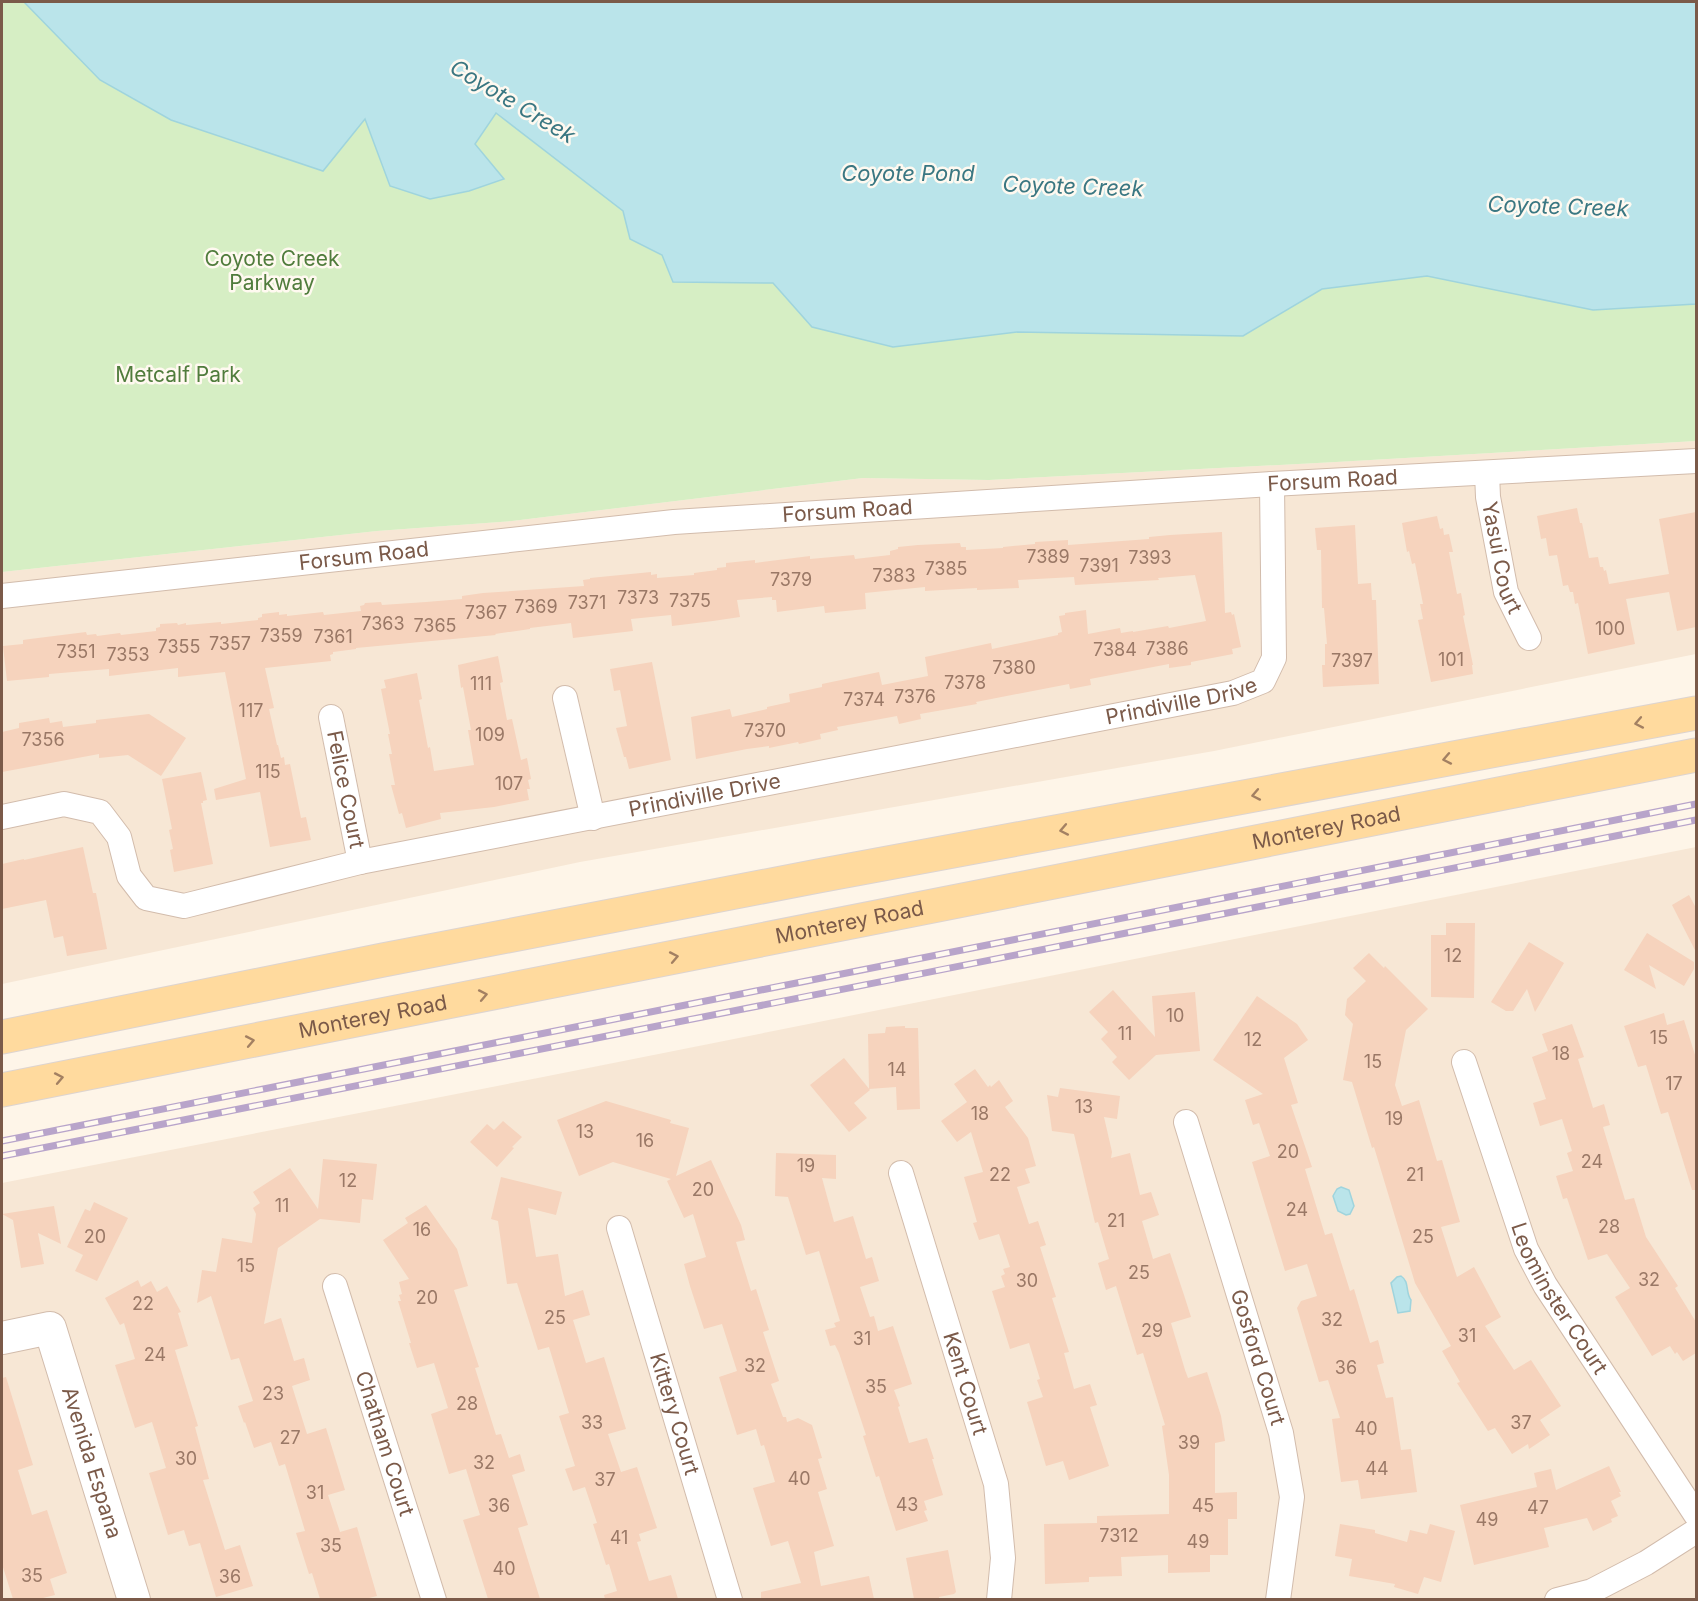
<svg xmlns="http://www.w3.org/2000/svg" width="1698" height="1601" font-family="Inter,sans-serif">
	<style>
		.residential { fill: #f7e7d5 }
		.green { fill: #d6eec4 }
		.water { fill: #bae4ea; stroke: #9fd4dd; stroke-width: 1.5 }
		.building { fill: #f6d3bd }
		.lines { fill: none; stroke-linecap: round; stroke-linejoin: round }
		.minor-casing { stroke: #d2bcac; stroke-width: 26 }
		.tertiary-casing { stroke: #d2bcac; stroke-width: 34 }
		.primary-casing { stroke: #ddd4d0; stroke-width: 35 }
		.minor { stroke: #fff; stroke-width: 24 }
		.tertiary { stroke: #fff; stroke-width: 32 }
		.primary { stroke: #ffda9e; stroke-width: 33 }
		.rail-casing { stroke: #b8a4ca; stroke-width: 7 }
		.rail { stroke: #fff9f0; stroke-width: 4.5; stroke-dasharray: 14; stroke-linecap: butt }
		.oneway { stroke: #a38062 }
		.labels { text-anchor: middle; stroke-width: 5; stroke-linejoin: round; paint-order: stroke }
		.number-label { font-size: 18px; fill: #9a7866 }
		.park-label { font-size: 21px; fill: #507c3c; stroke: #fff9f0 }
		.street-label { font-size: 21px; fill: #7b5a49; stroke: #fff9f0 }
		.water-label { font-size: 22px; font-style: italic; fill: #3a7782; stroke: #fff9f0 }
	</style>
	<rect width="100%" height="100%" fill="#fef5e8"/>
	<g class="residential">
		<polygon points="1696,441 1696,654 1214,751 580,862 2,984 2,572 377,531 512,521 863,478 989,480 1336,462"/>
		<polygon points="1696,847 1696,1599 2,1600 2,1183 543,1077"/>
	</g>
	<polygon class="green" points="2,2 1696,2 1696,441 1336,462 989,480 863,478 512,521 377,531 2,572"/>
	<g class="water">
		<polygon points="24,2 1696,2 1696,304 1593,310 1427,276 1322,289 1243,336 1017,332 893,347 812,327 773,283 673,282 662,255 630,239 623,211 496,113 475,144 504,179 469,191 430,199 390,186 365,119 323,171 171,120 100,80"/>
		<polygon points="1341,1187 1349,1190 1354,1206 1350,1214 1346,1215 1338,1211 1333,1196 1337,1189"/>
		<path d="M1401,1276c9,6 4,16 10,24l-1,11 -12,2 -7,-30 6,-6z"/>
	</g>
	<g class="building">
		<polygon points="1577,508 1580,523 1582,523 1589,558 1598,557 1600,567 1603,567 1604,571 1606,570 1609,584 1669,574 1659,519 1696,512 1696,627 1677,631 1669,592 1626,599 1635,644 1588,654 1578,603 1575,604 1573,592 1570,592 1568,585 1563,586 1557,555 1549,556 1546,538 1541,539 1537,516"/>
		<polygon points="1437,516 1440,529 1443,528 1444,535 1449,534 1453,552 1449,552 1457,594 1461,593 1465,615 1463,616 1473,665 1472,665 1473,674 1431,682 1418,620 1423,619 1420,604 1423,604 1415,563 1412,564 1409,551 1407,552 1402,523"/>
		<polygon points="1355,525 1358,584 1371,583 1372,600 1376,600 1379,684 1323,687 1322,665 1325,665 1325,644 1327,644 1324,608 1322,608 1321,550 1317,550 1315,528"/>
		<polygon points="1222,532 1225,613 1231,612 1232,615 1234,614 1241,647 1232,649 1233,654 1191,662 1191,665 1169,668 1169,664 1090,679 1091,685 1070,689 1069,684 976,702 977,704 920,714 921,719 899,724 897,716 837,727 838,730 820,734 821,739 799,744 798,742 769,748 769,746 747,749 696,759 691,717 730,709 732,717 767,709 767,707 790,702 789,694 822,687 822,684 879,672 882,685 928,676 925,657 991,643 992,649 1058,635 1058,633 1062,632 1059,616 1065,615 1065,613 1086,610 1088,634 1120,628 1121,633 1133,631 1133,632 1168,626 1169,628 1206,621 1195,575 1158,578 1159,580 1075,585 1074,577 1018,580 1019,588 977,590 977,588 925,591 925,587 865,593 866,609 825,613 824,606 777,612 776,600 772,600 772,597 737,600 740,617 713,621 672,626 671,615 631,619 633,631 573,638 571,623 530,628 530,629 495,634 496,635 356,648 356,649 333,652 333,654 330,655 331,661 265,668 274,708 269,709 277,745 278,745 281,758 284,757 285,765 290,764 301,818 306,817 311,840 270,847 260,792 216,800 214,789 246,779 225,672 178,677 178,668 109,676 109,669 49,674 49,677 7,681 3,646 23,644 23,640 30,639 86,632 87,635 96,634 97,636 120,633 121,635 156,631 156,628 160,627 160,624 177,623 178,625 186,623 186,625 221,622 221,624 258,620 258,618 262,617 262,614 279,612 279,615 287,614 287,616 323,612 324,615 361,611 360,606 364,605 365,603 381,602 382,605 426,602 462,599 462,596 483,593 584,586 583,580 590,579 590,578 651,572 651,575 657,574 657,578 694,575 694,573 717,570 717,568 726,567 726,563 755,560 755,563 810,556 810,559 854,555 855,559 890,555 890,551 898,549 898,547 918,545 960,543 961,547 966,547 966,550 1003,548 1003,547 1035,544 1035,542 1068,540 1068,545 1149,539 1149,537 1170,535"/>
		<polygon points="498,656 503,682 500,683 507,720 512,719 521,760 527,758 531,779 528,780 530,789 527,789 529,800 494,807 440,813 441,819 406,828 402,813 399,814 391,785 395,785 389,754 392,754 388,734 390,734 381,689 386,688 384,680 417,673 422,699 419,700 423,721 428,748 430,747 434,771 474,765 468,730 471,730 463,687 461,688 458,665"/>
		<polygon points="652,662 671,760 629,769 626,757 624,757 616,728 627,726 620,690 614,691 610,669"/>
		<polygon points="149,714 186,738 161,776 128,755 99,758 99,754 2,772 2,732 19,728 19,723 49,718 50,723 62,721 63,727 96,723 96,720"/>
		<polygon points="201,772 207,800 203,801 203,803 201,803 213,864 174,872 170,850 173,849 169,830 172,829 162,779"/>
		<polygon points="83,847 93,893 96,893 107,949 67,956 63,936 54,938 46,900 2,909 2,864 24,859 24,860"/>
		<polygon points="1689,895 1696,908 1696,952 1672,905"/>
		<polygon points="1446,923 1475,923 1474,998 1431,997 1431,935 1446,935"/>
		<polygon points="1647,933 1694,962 1694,969 1684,986 1649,965 1656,989 1624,970"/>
		<polygon points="1529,942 1564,963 1535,1012 1527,989 1513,1011 1506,1011 1491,1002"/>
		<polygon points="1369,953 1384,968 1385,966 1428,1009 1406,1030 1395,1085 1402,1106 1419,1100 1437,1161 1442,1160 1460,1222 1441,1227 1457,1277 1474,1267 1501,1317 1485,1326 1514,1370 1531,1360 1561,1406 1540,1420 1550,1435 1529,1449 1528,1444 1512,1454 1495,1428 1488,1431 1457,1383 1460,1382 1442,1351 1451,1346 1415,1283 1374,1147 1372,1148 1352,1082 1343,1080 1353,1024 1345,1015 1347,999 1366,981 1353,968"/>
		<polygon points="1113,990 1155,1037 1152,996 1195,992 1200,1051 1156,1055 1129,1080 1112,1062 1117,1057 1101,1039 1108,1032 1089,1012"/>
		<polygon points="1257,996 1297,1024 1308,1040 1284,1058 1298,1103 1291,1105 1312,1167 1305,1169 1325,1235 1332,1233 1350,1291 1354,1289 1370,1343 1378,1340 1384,1363 1377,1365 1386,1398 1393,1397 1401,1450 1411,1449 1417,1492 1361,1499 1358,1480 1341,1482 1332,1419 1340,1418 1328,1380 1319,1382 1297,1308 1301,1301 1317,1296 1307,1264 1285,1271 1252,1162 1270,1156 1259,1123 1253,1125 1245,1100 1263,1094 1213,1060"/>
		<polygon points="1664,1013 1667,1025 1684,1020 1696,1058 1696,1190 1692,1190 1668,1112 1661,1114 1646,1065 1638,1067 1624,1026"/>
		<polygon points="1572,1024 1584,1057 1578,1059 1593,1108 1604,1104 1610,1125 1603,1127 1625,1200 1634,1198 1646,1237 1678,1286 1675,1288 1696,1322 1696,1353 1683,1361 1677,1352 1675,1354 1670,1346 1652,1356 1615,1297 1630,1288 1607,1254 1588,1260 1567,1198 1563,1199 1556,1176 1573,1171 1567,1153 1572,1151 1562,1119 1540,1126 1533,1103 1546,1099 1532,1057 1548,1051 1542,1034"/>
		<polygon points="905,1026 905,1028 918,1028 920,1109 897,1110 896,1087 869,1089 868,1034 885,1033 886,1027"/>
		<polygon points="844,1058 870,1090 854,1103 867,1118 849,1132 810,1085"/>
		<polygon points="975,1069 988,1087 990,1085 991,1087 999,1080 1013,1101 1005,1107 1028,1138 1036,1166 1025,1169 1030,1183 1017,1187 1029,1224 1038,1221 1046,1245 1040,1247 1056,1297 1052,1298 1069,1352 1064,1353 1074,1389 1090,1384 1097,1405 1090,1407 1109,1466 1069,1480 1063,1461 1046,1466 1027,1402 1043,1397 1037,1380 1040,1379 1029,1343 1010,1349 992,1291 1005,1287 1001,1276 1005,1274 1003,1269 1010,1267 999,1234 979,1240 973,1223 977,1222 964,1177 983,1172 971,1132 957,1142 941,1121 967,1102 954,1084"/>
		<polygon points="1060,1088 1120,1096 1117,1119 1104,1117 1112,1152 1111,1158 1130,1153 1140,1195 1151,1192 1159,1215 1142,1221 1153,1259 1170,1253 1184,1295 1191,1317 1171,1323 1185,1370 1188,1378 1207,1372 1221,1416 1225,1441 1215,1443 1215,1493 1237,1492 1237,1519 1228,1519 1228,1555 1210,1555 1210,1572 1168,1573 1168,1555 1121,1557 1122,1576 1089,1577 1089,1582 1045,1584 1044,1524 1097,1523 1097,1516 1169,1514 1169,1475 1162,1426 1165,1425 1143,1353 1137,1355 1116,1286 1106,1290 1098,1263 1109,1259 1098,1222 1095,1223 1074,1134 1052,1131 1047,1095 1058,1097"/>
		<polygon points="606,1101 671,1120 670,1123 689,1128 676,1176 711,1160 741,1225 745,1240 736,1242 751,1291 756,1289 769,1330 763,1332 779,1381 771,1384 783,1417 786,1417 787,1422 798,1418 812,1425 822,1458 818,1459 827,1489 818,1492 834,1546 814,1552 821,1586 869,1576 874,1599 761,1599 761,1592 801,1583 788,1541 771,1546 753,1488 775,1482 764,1445 761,1446 756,1429 737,1435 719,1377 737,1371 722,1324 704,1329 690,1286 684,1264 706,1257 693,1214 684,1218 667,1181 671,1179 613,1162 579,1176 557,1120"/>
		<polygon points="503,1121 522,1137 512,1147 514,1148 497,1167 470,1142 487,1124 494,1130"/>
		<polygon points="776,1153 836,1155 836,1179 822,1178 834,1222 853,1216 866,1259 872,1257 879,1281 860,1287 870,1317 874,1316 878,1331 893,1326 912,1384 894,1390 900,1406 898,1407 909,1443 927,1438 934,1459 932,1459 943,1495 924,1501 927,1510 924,1511 928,1521 896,1531 879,1476 876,1477 863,1436 866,1435 839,1353 835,1345 830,1346 825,1330 836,1327 834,1323 840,1321 819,1251 806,1255 788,1197 775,1196"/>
		<polygon points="323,1159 377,1164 373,1200 362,1199 360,1223 320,1219 278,1248 264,1324 281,1318 294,1361 304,1358 310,1380 292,1386 307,1434 326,1428 345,1490 328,1495 340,1532 357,1527 377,1596 365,1599 320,1599 312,1573 309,1574 296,1533 305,1531 285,1464 279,1466 271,1442 254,1448 245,1422 244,1423 238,1406 253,1401 239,1358 231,1360 211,1296 197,1303 202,1270 216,1272 222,1238 252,1243 256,1214 253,1208 260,1203 253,1192 290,1168 318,1209"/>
		<polygon points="501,1177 562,1192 556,1215 528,1208 536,1257 558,1254 565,1296 583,1290 590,1315 573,1320 586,1363 604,1357 626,1429 608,1434 621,1472 637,1467 657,1528 639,1534 641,1541 637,1542 649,1581 671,1575 678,1599 605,1599 604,1595 617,1591 609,1564 606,1565 593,1524 597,1523 585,1487 573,1491 565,1469 575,1466 559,1416 569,1413 549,1347 538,1350 517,1283 507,1284 498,1221 491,1219"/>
		<polygon points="94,1202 128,1218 97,1281 75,1271 83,1255 67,1247 85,1209 90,1211"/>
		<polygon points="426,1205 457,1249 468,1286 454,1290 479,1367 475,1368 496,1435 501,1434 509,1458 520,1454 525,1471 512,1475 528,1525 518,1528 540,1599 488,1599 463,1520 480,1515 466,1469 449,1474 431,1414 448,1408 434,1363 417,1368 409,1343 411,1343 398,1301 401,1301 399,1295 402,1294 399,1282 409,1279 383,1240 408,1223 405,1218"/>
		<polygon points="54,1206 61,1244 38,1233 44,1264 21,1268 13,1220 2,1214"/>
		<polygon points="138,1280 141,1287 151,1281 157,1292 167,1286 181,1312 178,1313 188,1346 175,1350 198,1426 195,1427 209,1479 203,1480 225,1550 240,1545 253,1586 216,1597 200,1543 189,1546 184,1530 168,1535 149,1473 166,1468 152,1422 135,1428 115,1365 135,1359 124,1323 120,1325 105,1298"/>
		<polygon points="6,1377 33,1465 18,1470 32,1515 47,1510 67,1573 50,1579 55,1595 39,1599 13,1599 2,1564 2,1378"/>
		<polygon points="1609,1466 1621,1492 1619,1492 1621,1496 1611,1501 1618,1516 1611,1519 1612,1522 1593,1531 1587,1518 1544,1528 1549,1547 1474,1565 1460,1505 1537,1487 1534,1473 1551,1469 1556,1490"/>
		<polygon points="1340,1524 1375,1530 1375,1533 1407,1542 1410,1530 1427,1534 1430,1524 1455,1531 1441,1582 1424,1577 1418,1594 1394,1587 1395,1584 1349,1576 1352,1559 1335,1556"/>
		<polygon points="948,1550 956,1592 954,1594 939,1597 939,1599 914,1599 906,1558"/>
	</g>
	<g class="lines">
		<defs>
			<g id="minor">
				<path id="s1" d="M1487,473l1,24 18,95 23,46"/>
				<path id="s2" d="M2,596l672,-74 598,-38 424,-23"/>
				<polyline points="565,698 593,818"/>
				<path id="s3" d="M331,717l29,145"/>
				<path id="s4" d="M2,817l62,-13 36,8 19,25 10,39 17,22 38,8 176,-44 873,-169 30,-12 11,-23 -2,-174"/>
				<path id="s5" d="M1464,1062l62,187 19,36 151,230"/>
				<path id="s6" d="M1186,1122l95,311 11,64 -14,103"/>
				<path id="s7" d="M901,1173l95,311 7,74 -4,42"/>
				<path id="s8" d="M619,1228l111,372"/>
				<path id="s9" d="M335,1286l99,314"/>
				<polyline points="1557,1600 1592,1591 1646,1563 1696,1531"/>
			</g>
			<g id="tertiary">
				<path id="s10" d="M2,1338l48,-10 84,272"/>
			</g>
			<g id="primary">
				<polyline points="2,1037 383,960 818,876 1696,713"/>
				<path id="s11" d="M2,1090l1694,-335"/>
			</g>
		</defs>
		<use href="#minor" class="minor-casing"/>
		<use href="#tertiary" class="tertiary-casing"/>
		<use href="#primary" class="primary-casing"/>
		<use href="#minor" class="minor"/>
		<use href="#tertiary" class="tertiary"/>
		<use href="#primary" class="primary"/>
		<defs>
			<g id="rail">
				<polyline points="2,1141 1696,804"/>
				<polyline points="2,1156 1696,820"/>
			</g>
		</defs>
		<use href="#rail" class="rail-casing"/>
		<use href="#rail" class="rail"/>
	</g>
	<defs><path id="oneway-chevron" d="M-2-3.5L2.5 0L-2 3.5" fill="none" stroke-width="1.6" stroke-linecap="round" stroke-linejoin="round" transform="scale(1.5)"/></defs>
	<g class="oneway">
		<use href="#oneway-chevron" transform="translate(1639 723) rotate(169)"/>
		<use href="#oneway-chevron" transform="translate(1447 759) rotate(169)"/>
		<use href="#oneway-chevron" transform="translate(1256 795) rotate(169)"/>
		<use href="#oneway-chevron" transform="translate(1064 830) rotate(169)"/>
		<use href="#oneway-chevron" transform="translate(674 957) rotate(-11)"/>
		<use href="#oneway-chevron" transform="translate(483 995) rotate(-11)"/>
		<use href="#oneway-chevron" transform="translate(250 1041) rotate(-11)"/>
		<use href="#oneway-chevron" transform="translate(59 1078) rotate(-11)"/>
	</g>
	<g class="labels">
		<g class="number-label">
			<text x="1048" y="563">7389</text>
			<text x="1150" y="564">7393</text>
			<text x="1099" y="572">7391</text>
			<text x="946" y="575">7385</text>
			<text x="894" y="582">7383</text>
			<text x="791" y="586">7379</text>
			<text x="638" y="604">7373</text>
			<text x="690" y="607">7375</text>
			<text x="587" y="609">7371</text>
			<text x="536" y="613">7369</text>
			<text x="486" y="619">7367</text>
			<text x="383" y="630">7363</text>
			<text x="435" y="632">7365</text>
			<text x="1610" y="635">100</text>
			<text x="281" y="642">7359</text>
			<text x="333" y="643">7361</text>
			<text x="230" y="650">7357</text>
			<text x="179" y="653">7355</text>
			<text x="1167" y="655">7386</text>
			<text x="1115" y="656">7384</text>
			<text x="76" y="658">7351</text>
			<text x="128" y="661">7353</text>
			<text x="1451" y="666">101</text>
			<text x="1352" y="667">7397</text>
			<text x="1014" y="674">7380</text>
			<text x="965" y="689">7378</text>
			<text x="481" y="690">111</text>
			<text x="915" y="703">7376</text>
			<text x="864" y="706">7374</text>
			<text x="251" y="717">117</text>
			<text x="765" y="737">7370</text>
			<text x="490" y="741">109</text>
			<text x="43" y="746">7356</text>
			<text x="268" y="778">115</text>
			<text x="509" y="790">107</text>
			<text x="1453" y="962">12</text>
			<text x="1175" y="1022">10</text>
			<text x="1125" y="1040">11</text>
			<text x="1659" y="1044">15</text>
			<text x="1253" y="1046">12</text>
			<text x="1561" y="1060">18</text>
			<text x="1373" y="1068">15</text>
			<text x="897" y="1076">14</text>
			<text x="1674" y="1090">17</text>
			<text x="1084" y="1113">13</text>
			<text x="980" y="1120">18</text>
			<text x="1394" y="1125">19</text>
			<text x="585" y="1138">13</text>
			<text x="645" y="1147">16</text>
			<text x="1288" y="1158">20</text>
			<text x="1592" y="1168">24</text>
			<text x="806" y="1172">19</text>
			<text x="1000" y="1181">22</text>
			<text x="1415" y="1181">21</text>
			<text x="348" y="1187">12</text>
			<text x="703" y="1196">20</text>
			<text x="282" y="1212">11</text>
			<text x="1297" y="1216">24</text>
			<text x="1116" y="1227">21</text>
			<text x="1609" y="1233">28</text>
			<text x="422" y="1236">16</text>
			<text x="95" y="1243">20</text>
			<text x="1423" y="1243">25</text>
			<text x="246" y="1272">15</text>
			<text x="1139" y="1279">25</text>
			<text x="1649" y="1286">32</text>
			<text x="1027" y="1287">30</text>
			<text x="427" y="1304">20</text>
			<text x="143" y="1310">22</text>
			<text x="555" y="1324">25</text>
			<text x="1332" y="1326">32</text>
			<text x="1152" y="1337">29</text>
			<text x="1467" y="1342">31</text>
			<text x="862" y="1345">31</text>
			<text x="155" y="1361">24</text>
			<text x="755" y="1372">32</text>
			<text x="1346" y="1374">36</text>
			<text x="876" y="1393">35</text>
			<text x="273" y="1400">23</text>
			<text x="467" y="1410">28</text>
			<text x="592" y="1429">33</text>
			<text x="1521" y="1429">37</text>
			<text x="1366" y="1435">40</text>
			<text x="290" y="1444">27</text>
			<text x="1189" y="1449">39</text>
			<text x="186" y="1465">30</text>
			<text x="484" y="1469">32</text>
			<text x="1377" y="1475">44</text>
			<text x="799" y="1485">40</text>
			<text x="605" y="1486">37</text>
			<text x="315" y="1499">31</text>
			<text x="907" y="1511">43</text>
			<text x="499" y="1512">36</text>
			<text x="1203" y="1512">45</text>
			<text x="1538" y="1514">47</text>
			<text x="1487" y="1526">49</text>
			<text x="1119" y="1542">7312</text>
			<text x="619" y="1544">41</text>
			<text x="1198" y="1548">49</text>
			<text x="331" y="1552">35</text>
			<text x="504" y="1575">40</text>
			<text x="32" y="1582">35</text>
			<text x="230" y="1583">36</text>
		</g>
		<g class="park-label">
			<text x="272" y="266">Coyote Creek<tspan x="272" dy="24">Parkway</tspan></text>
			<text x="178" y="382">Metcalf Park</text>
		</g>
		<g class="street-label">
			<text dy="7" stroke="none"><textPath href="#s2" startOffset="1336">Forsum Road</textPath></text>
			<text dy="7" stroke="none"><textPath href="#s2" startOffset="850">Forsum Road</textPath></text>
			<text dy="7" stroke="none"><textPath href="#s2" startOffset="364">Forsum Road</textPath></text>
			<text dy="7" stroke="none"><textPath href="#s1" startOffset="86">Yasui Court</textPath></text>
			<text dy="7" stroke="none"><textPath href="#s4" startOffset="1257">Prindiville Drive</textPath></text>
			<text dy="7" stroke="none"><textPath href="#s3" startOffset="74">Felice Court</textPath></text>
			<text dy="7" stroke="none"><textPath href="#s4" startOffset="771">Prindiville Drive</textPath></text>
			<text dy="7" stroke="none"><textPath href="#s11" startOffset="1350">Monterey Road</textPath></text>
			<text dy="7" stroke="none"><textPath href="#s11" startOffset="864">Monterey Road</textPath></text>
			<text dy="7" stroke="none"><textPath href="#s11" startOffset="378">Monterey Road</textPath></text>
			<text dy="7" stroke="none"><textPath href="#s5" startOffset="256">Leominster Court</textPath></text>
			<text dy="7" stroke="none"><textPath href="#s6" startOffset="246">Gosford Court</textPath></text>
			<text dy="7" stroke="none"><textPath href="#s7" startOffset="220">Kent Court</textPath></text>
			<text dy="7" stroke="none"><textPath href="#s8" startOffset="194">Kittery Court</textPath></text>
			<text dy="7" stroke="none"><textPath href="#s9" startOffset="165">Chatham Court</textPath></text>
			<text dy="7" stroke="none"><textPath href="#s10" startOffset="190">Avenida Espana</textPath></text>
		</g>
		<g class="water-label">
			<text transform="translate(513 101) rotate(31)" y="8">Coyote Creek</text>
			<text x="908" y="181">Coyote Pond</text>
			<text transform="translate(1073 186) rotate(2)" y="8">Coyote Creek</text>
			<text transform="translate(1558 206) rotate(2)" y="8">Coyote Creek</text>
		</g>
	</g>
	<rect width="1698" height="1601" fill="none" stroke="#7b5a49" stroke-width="6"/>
</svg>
